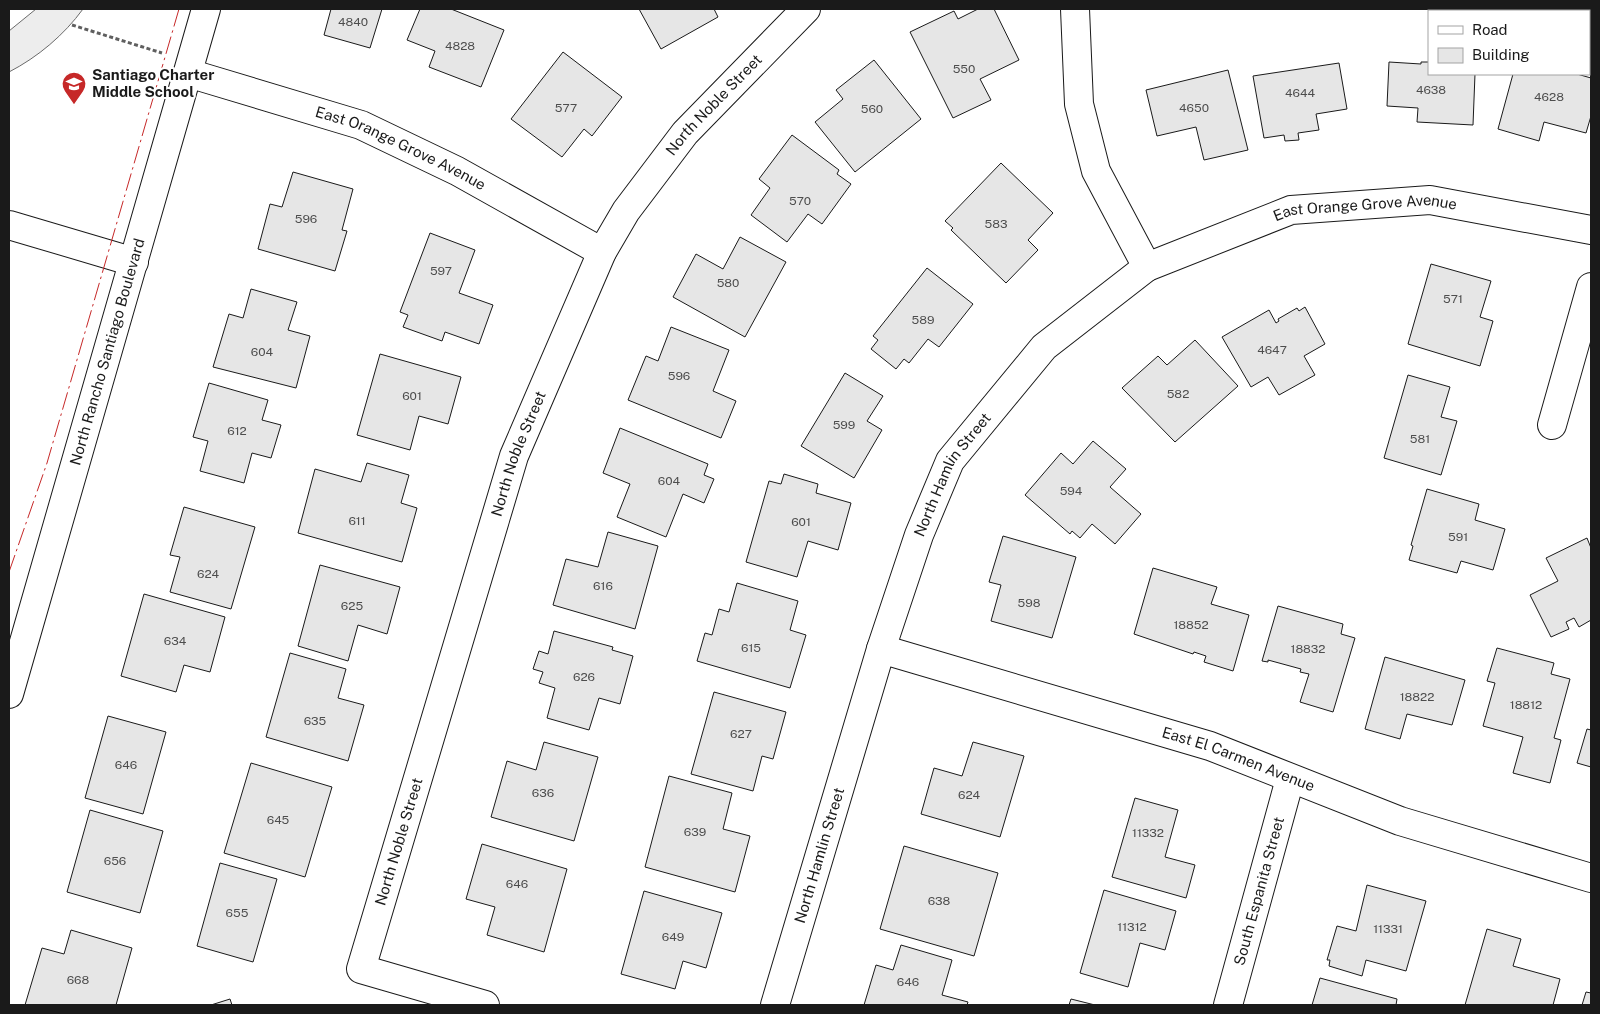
<svg xmlns="http://www.w3.org/2000/svg" width="1600" height="1014" font-family="'Public Sans',sans-serif">
	<style>
		.green { fill: #ededed; stroke: #6a6a6a }
		.building { fill: #e6e6e6; stroke: #1a1a1a }
		.lines { fill: none; stroke-linecap: round; stroke-linejoin: round }
		.minor-casing { stroke: #1a1a1a; stroke-width: 30 }
		.path { stroke: #5f5f5f; stroke-width: 3; stroke-dasharray: 4 2.5; stroke-linecap: butt }
		.minor { stroke: #fff; stroke-width: 28 }
		.power { stroke: #c62828; stroke-width: 1; stroke-dasharray: 18 4 2.5 4; stroke-linecap: butt }
		.labels { text-anchor: middle; stroke-width: 4; stroke-linejoin: round; paint-order: stroke }
		.number-label { font-size: 12px; fill: #4d4d4d }
		.poi-label { font-size: 15px; font-weight: bold; fill: #1a1a1a; stroke: #fff; text-anchor: start }
		.street-label { font-size: 15px; fill: #1a1a1a; stroke: #fff }
	</style>
	<rect width="100%" height="100%" fill="#fff"/>
	<path class="green" d="M36,9h47c-19,26 -45,48 -74,63v-41z"/>
	<g class="building">
		<polygon points="331,9 382,9 370,48 324,35"/>
		<polygon points="420,9 451,9 504,30 481,87 429,67 435,51 407,40"/>
		<polygon points="639,9 714,9 718,17 661,49"/>
		<polygon points="978,9 994,9 1019,60 980,79 991,100 953,118 910,32 954,11 958,19"/>
		<polygon points="563,52 622,97 592,136 584,129 562,157 511,119"/>
		<polygon points="874,60 921,119 855,172 815,122 843,99 836,90"/>
		<polygon points="1389,62 1421,64 1421,62 1429,62 1429,74 1475,74 1473,125 1417,122 1418,108 1387,106"/>
		<polygon points="1339,63 1347,109 1316,114 1319,130 1298,133 1299,140 1285,141 1284,135 1264,138 1253,76"/>
		<polygon points="1228,70 1248,150 1204,160 1196,127 1157,136 1146,90"/>
		<polygon points="1513,74 1577,74 1591,78 1591,116 1586,133 1544,122 1539,141 1498,129"/>
		<polygon points="792,135 839,170 837,174 851,184 822,224 808,214 787,242 751,215 770,188 759,179"/>
		<polygon points="1001,163 1053,213 1028,240 1038,250 1006,283 951,230 953,228 945,221"/>
		<polygon points="293,172 353,189 342,230 347,231 335,271 258,249 270,204 282,207"/>
		<polygon points="430,233 475,250 459,293 493,305 479,344 445,332 442,341 403,327 408,315 400,312"/>
		<polygon points="740,237 786,262 745,337 673,297 696,254 723,269"/>
		<polygon points="1431,264 1491,281 1480,317 1493,321 1480,366 1408,344"/>
		<polygon points="927,268 973,304 939,347 928,339 909,363 904,359 896,369 871,349 878,340 873,336"/>
		<polygon points="251,289 297,302 288,330 310,336 296,388 213,367 229,314 243,318"/>
		<polygon points="1305,307 1325,344 1304,356 1315,375 1279,395 1268,377 1251,387 1222,337 1269,310 1276,323 1279,321 1278,319 1297,308 1299,311"/>
		<polygon points="671,327 729,350 713,391 736,401 721,438 628,400 646,356 658,361"/>
		<polygon points="1195,340 1238,386 1175,442 1122,388 1158,356 1167,365"/>
		<polygon points="380,354 461,377 448,424 419,416 410,450 357,435"/>
		<polygon points="845,373 883,396 867,421 882,430 854,478 801,446"/>
		<polygon points="1408,375 1450,387 1441,417 1457,421 1441,475 1384,458"/>
		<polygon points="209,383 268,400 262,420 281,425 271,458 252,453 244,483 200,471 208,441 193,437"/>
		<polygon points="620,428 708,464 704,475 714,479 704,503 683,494 666,537 617,517 630,484 603,473"/>
		<polygon points="1093,441 1126,469 1110,487 1141,514 1115,544 1092,524 1080,538 1072,531 1070,534 1025,495 1061,453 1073,464"/>
		<polygon points="367,463 409,475 401,503 417,508 402,562 298,533 315,469 361,482"/>
		<polygon points="784,474 818,484 816,493 851,503 838,550 808,541 797,577 746,562 769,481 781,484"/>
		<polygon points="1427,489 1479,504 1475,520 1505,529 1493,570 1461,561 1457,573 1409,560 1413,546 1411,545"/>
		<polygon points="184,507 255,527 231,609 170,592 180,557 170,555"/>
		<polygon points="608,532 658,546 635,629 553,605 566,559 598,567"/>
		<polygon points="1003,536 1076,557 1052,638 991,621 1001,585 989,582"/>
		<polygon points="1587,538 1591,548 1591,620 1579,627 1574,618 1566,622 1569,629 1551,637 1530,595 1558,581 1546,558"/>
		<polygon points="320,565 400,587 387,634 358,625 348,661 298,646"/>
		<polygon points="1153,568 1217,587 1211,604 1249,615 1233,671 1204,662 1206,656 1194,652 1193,654 1134,634"/>
		<polygon points="737,583 798,601 790,630 806,635 790,688 697,661 705,633 712,635 719,609 729,612"/>
		<polygon points="144,594 225,617 210,672 184,665 176,692 121,676"/>
		<polygon points="1278,606 1343,624 1341,634 1355,638 1333,712 1300,702 1309,674 1300,672 1301,669 1268,660 1268,662 1262,661"/>
		<polygon points="554,631 613,647 612,650 633,656 620,704 599,698 589,730 547,718 555,688 539,683 543,672 533,669 539,651 548,654"/>
		<polygon points="1497,648 1554,663 1551,674 1570,679 1554,738 1561,740 1550,783 1513,773 1523,737 1483,726 1495,683 1487,681"/>
		<polygon points="290,653 346,669 338,698 364,705 348,761 266,737"/>
		<polygon points="1385,657 1465,680 1452,725 1407,714 1400,739 1365,729"/>
		<polygon points="714,692 786,712 773,759 762,756 753,791 691,774"/>
		<polygon points="108,716 166,732 143,814 85,798"/>
		<polygon points="1587,729 1591,730 1591,767 1577,763"/>
		<polygon points="544,742 598,757 574,841 491,817 507,761 536,770"/>
		<polygon points="973,742 1024,756 1000,837 921,814 934,768 962,776"/>
		<polygon points="251,763 332,787 305,877 224,853"/>
		<polygon points="669,776 732,793 723,829 750,836 735,892 645,867"/>
		<polygon points="1135,798 1178,810 1165,857 1195,865 1186,898 1112,877"/>
		<polygon points="90,810 163,831 140,913 67,892"/>
		<polygon points="482,844 567,869 544,952 487,935 495,907 466,899"/>
		<polygon points="904,846 998,873 974,956 880,929"/>
		<polygon points="220,863 277,879 253,962 197,946"/>
		<polygon points="1367,885 1426,901 1406,971 1366,960 1362,976 1329,966 1330,960 1327,960 1337,926 1356,931"/>
		<polygon points="1104,890 1176,911 1165,950 1140,943 1128,987 1080,973"/>
		<polygon points="644,891 722,913 706,968 683,961 675,989 621,974"/>
		<polygon points="1487,929 1521,939 1513,966 1560,979 1553,1005 1465,1005"/>
		<polygon points="71,930 132,948 116,1005 25,1005 42,948 64,954"/>
		<polygon points="901,945 952,960 942,995 968,1002 967,1005 864,1005 876,965 893,970"/>
		<polygon points="1320,978 1397,999 1396,1005 1312,1005"/>
		<polygon points="1586,992 1591,993 1591,1005 1582,1005"/>
		<polygon points="230,999 232,1005 211,1005"/>
		<polygon points="1071,999 1095,1005 1069,1005"/>
	</g>
	<g class="lines">
		<defs>
			<g id="minor">
				<path id="s1" d="M188,73l173,52 96,46 145,81"/>
				<polyline points="9,225 134,262"/>
				<path id="s2" d="M1147,267l144,-57 139,-10 161,30"/>
				<polyline points="1552,425 1591,287"/>
				<path id="s3" d="M881,649l329,97 190,75 191,57"/>
				<path id="s4" d="M9,694l197,-685"/>
				<path id="s5" d="M485,1005l-124,-36 153,-513 88,-204 24,-41 59,-78 121,-124"/>
				<path id="s6" d="M775,1005l106,-356 38,-114 31,-74 94,-114 103,-80 -51,-96 -17,-67 -4,-95"/>
				<path id="s7" d="M1228,1005l62,-226"/>
			</g>
		</defs>
		<use href="#minor" class="minor-casing"/>
		<polyline class="path" points="72,25 162,53"/>
		<use href="#minor" class="minor"/>
		<polyline class="power" points="9,572 47,463 179,9"/>
	</g>
	<defs>
		<symbol id="school-pin" viewBox="-11 -11 22 30"><path d="M0 17L-7.5 6A9.5 9.5 0 1 1 7.5 6Z" fill="#c62828" stroke="#fff"/><path d="M0-5L7-2L0 1L-7-2ZM-4 1L0 2.5L4 1V4Q0 6-4 4Z" fill="#fff"/></symbol>
	</defs>
	<g fill-rule="evenodd">
		<use href="#school-pin" x="60" y="70" width="28" height="38"/>
	</g>
	<g class="labels">
		<g class="number-label">
			<text x="353" y="26">4840</text>
			<text x="460" y="50">4828</text>
			<text x="964" y="73">550</text>
			<text x="1431" y="94">4638</text>
			<text x="1300" y="97">4644</text>
			<text x="1549" y="101">4628</text>
			<text x="566" y="112">577</text>
			<text x="1194" y="112">4650</text>
			<text x="872" y="113">560</text>
			<text x="800" y="205">570</text>
			<text x="306" y="223">596</text>
			<text x="996" y="228">583</text>
			<text x="441" y="275">597</text>
			<text x="728" y="287">580</text>
			<text x="1453" y="303">571</text>
			<text x="923" y="324">589</text>
			<text x="1272" y="354">4647</text>
			<text x="262" y="356">604</text>
			<text x="679" y="380">596</text>
			<text x="1178" y="398">582</text>
			<text x="412" y="400">601</text>
			<text x="844" y="429">599</text>
			<text x="237" y="435">612</text>
			<text x="1420" y="443">581</text>
			<text x="669" y="485">604</text>
			<text x="1071" y="495">594</text>
			<text x="357" y="525">611</text>
			<text x="801" y="526">601</text>
			<text x="1458" y="541">591</text>
			<text x="208" y="578">624</text>
			<text x="603" y="590">616</text>
			<text x="1029" y="607">598</text>
			<text x="352" y="610">625</text>
			<text x="1191" y="629">18852</text>
			<text x="175" y="645">634</text>
			<text x="751" y="652">615</text>
			<text x="1308" y="653">18832</text>
			<text x="584" y="681">626</text>
			<text x="1417" y="701">18822</text>
			<text x="1526" y="709">18812</text>
			<text x="315" y="725">635</text>
			<text x="741" y="738">627</text>
			<text x="126" y="769">646</text>
			<text x="543" y="797">636</text>
			<text x="969" y="799">624</text>
			<text x="278" y="824">645</text>
			<text x="695" y="836">639</text>
			<text x="1148" y="837">11332</text>
			<text x="115" y="865">656</text>
			<text x="517" y="888">646</text>
			<text x="939" y="905">638</text>
			<text x="237" y="917">655</text>
			<text x="1132" y="931">11312</text>
			<text x="1388" y="933">11331</text>
			<text x="673" y="941">649</text>
			<text x="78" y="984">668</text>
			<text x="908" y="986">646</text>
		</g>
		<g class="poi-label">
			<text x="92" y="80">Santiago Charter<tspan x="92" dy="17">Middle School</tspan></text>
		</g>
		<g class="street-label">
			<text dy="5" stroke="none"><textPath href="#s5" startOffset="1072">North Noble Street</textPath></text>
			<text dy="5" stroke="none"><textPath href="#s1" startOffset="226">East Orange Grove Avenue</textPath></text>
			<text dy="5" stroke="none"><textPath href="#s2" startOffset="229">East Orange Grove Avenue</textPath></text>
			<text dy="5" stroke="none"><textPath href="#s4" startOffset="356">North Rancho Santiago Boulevard</textPath></text>
			<text dy="5" stroke="none"><textPath href="#s5" startOffset="668">North Noble Street</textPath></text>
			<text dy="5" stroke="none"><textPath href="#s6" startOffset="561">North Hamlin Street</textPath></text>
			<text dy="5" stroke="none"><textPath href="#s3" startOffset="374">East El Carmen Avenue</textPath></text>
			<text dy="5" stroke="none"><textPath href="#s5" startOffset="262">North Noble Street</textPath></text>
			<text dy="5" stroke="none"><textPath href="#s6" startOffset="156">North Hamlin Street</textPath></text>
			<text dy="5" stroke="none"><textPath href="#s7" startOffset="118">South Espanita Street</textPath></text>
		</g>
	</g>
	<rect width="1600" height="1014" fill="none" stroke="#1a1a1a" stroke-width="20"/>
	<rect x="1428" y="10" width="162" height="65" fill="#ffffff" stroke="#a3a3a3"/>
	<rect x="1438" y="26" width="25" height="8" fill="#ffffff" stroke="#a3a3a3"/>
	<text x="1472" y="35" font-size="15" fill="#1a1a1a">Road</text>
	<rect x="1438" y="48" width="25" height="15" fill="#e6e6e6" stroke="#a3a3a3"/>
	<text x="1472" y="60" font-size="15" fill="#1a1a1a">Building</text>
</svg>
